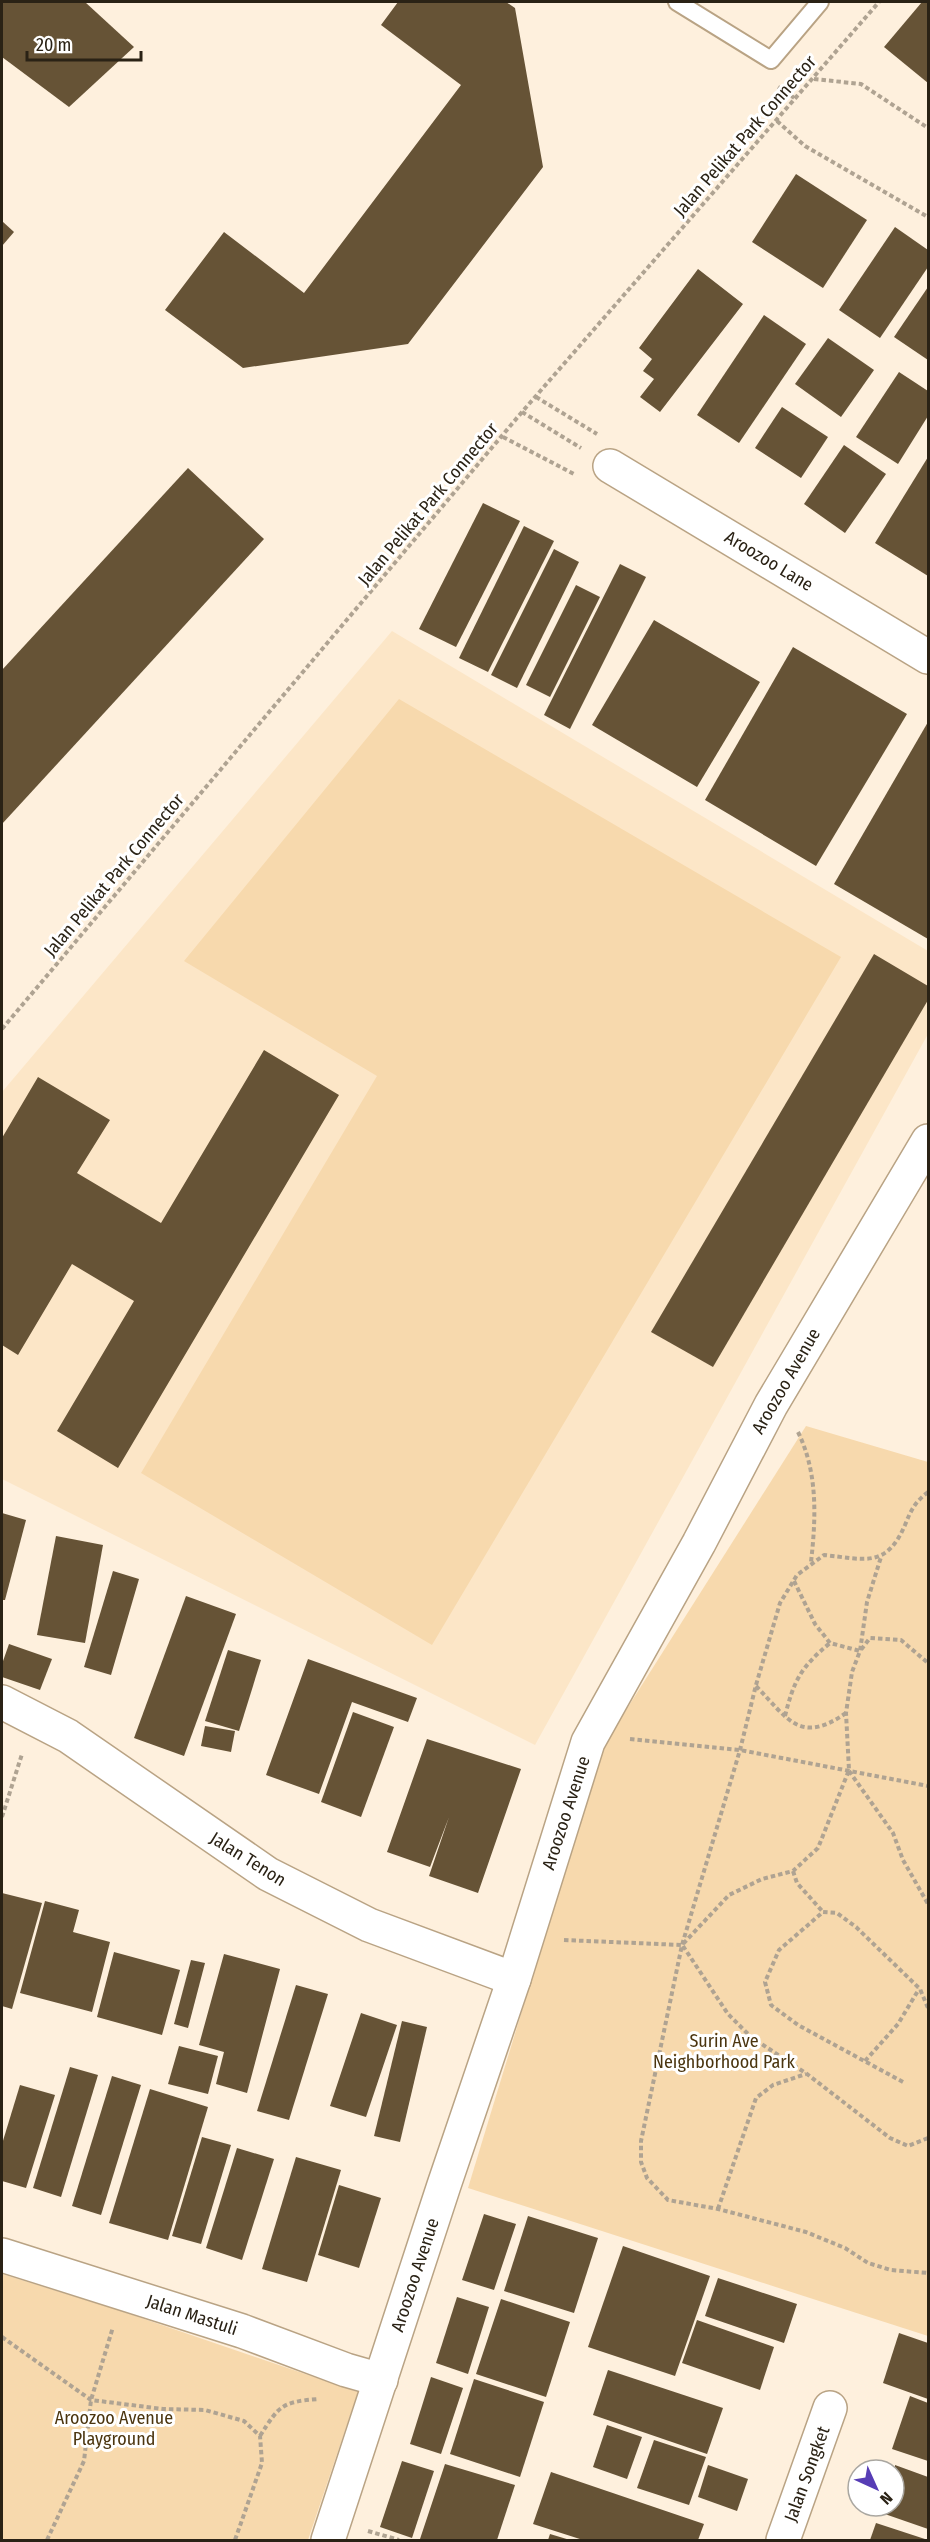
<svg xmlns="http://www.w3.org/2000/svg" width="930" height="2542" font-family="'Fira Sans Condensed',sans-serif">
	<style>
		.built { fill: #fce6c7 }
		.green { fill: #f7d9ad }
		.building { fill: #665336 }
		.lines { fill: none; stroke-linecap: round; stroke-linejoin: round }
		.service-casing { stroke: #b9a384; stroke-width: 20 }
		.minor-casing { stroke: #b9a384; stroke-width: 36 }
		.path { stroke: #afa392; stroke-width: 4; stroke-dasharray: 4.5 3; stroke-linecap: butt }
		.service { stroke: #fff; stroke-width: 16 }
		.minor { stroke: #fff; stroke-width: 33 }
		.labels { text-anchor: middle; stroke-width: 6; stroke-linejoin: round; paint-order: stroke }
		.street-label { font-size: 18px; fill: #2a2215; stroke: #fff }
		.park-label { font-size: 18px; fill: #4b350f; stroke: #fff }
	</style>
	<rect width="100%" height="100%" fill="#fef0dd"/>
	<polygon class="built" points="392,631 928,951 928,1034 535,1745 2,1479 2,1092"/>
	<g class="green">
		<polygon points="399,699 841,957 432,1645 141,1473 377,1076 184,961"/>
		<polygon points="806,1426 928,1462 928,2336 468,2188 602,1748"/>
		<polygon points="2,2274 118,2310 358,2392 308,2540 2,2540"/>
	</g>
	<g class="building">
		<polygon points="2,2 85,2 134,47 69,107 2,57"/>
		<polygon points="398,2 506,2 515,8 543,167 408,344 243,368 165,310 224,232 304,293 461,85 381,25"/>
		<polygon points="922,2 928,2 928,83 884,47"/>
		<polygon points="796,174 867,220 823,288 752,242"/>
		<polygon points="2,221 14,232 2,246"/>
		<polygon points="895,227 928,250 928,267 880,338 839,310"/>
		<polygon points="698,269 743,304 660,412 640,397 654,379 643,371 652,359 639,348"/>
		<polygon points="928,287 928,360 894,337"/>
		<polygon points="764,315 806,344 739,443 697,415"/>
		<polygon points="828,338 874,370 841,417 795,384"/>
		<polygon points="899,372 928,391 928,416 898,464 856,437"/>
		<polygon points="782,407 828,437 801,478 755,448"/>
		<polygon points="844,445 886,474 845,533 804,504"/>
		<polygon points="928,457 928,576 875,543"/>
		<polygon points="188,468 264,539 2,824 2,670"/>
		<polygon points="483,503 520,521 456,647 419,629"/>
		<polygon points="524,526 554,541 488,672 459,658"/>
		<polygon points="554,549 579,562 517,688 491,675"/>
		<polygon points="620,564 646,577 570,729 544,715"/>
		<polygon points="576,585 600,597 550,697 526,685"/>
		<polygon points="654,620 760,682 697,787 592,725"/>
		<polygon points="793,647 907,714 816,866 705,800"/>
		<polygon points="928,722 928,939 834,884"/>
		<polygon points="874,954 928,986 928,1000 713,1367 651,1332"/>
		<polygon points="264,1050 339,1095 118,1468 57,1431 134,1301 72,1264 18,1355 2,1345 2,1138 38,1077 110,1120 77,1173 161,1223"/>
		<polygon points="2,1513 26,1520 5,1600 2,1600"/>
		<polygon points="56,1536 103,1545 85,1643 37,1635"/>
		<polygon points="113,1571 139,1579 111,1675 84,1667"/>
		<polygon points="186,1596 236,1614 184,1756 134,1738"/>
		<polygon points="9,1644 52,1659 40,1690 2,1677 2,1664"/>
		<polygon points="228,1650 261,1660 239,1731 205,1721"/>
		<polygon points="308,1659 417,1698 408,1722 352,1702 319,1794 266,1775"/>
		<polygon points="353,1712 394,1727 361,1817 321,1802"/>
		<polygon points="205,1726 235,1731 231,1752 201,1746"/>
		<polygon points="427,1739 521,1769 478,1893 429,1876 449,1817 430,1867 387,1852"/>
		<polygon points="2,1893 42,1903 12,2009 2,2006"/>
		<polygon points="45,1901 79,1910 73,1932 110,1942 92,2012 20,1993"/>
		<polygon points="114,1952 180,1970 162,2035 97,2017"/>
		<polygon points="224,1954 280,1969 247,2093 216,2084 224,2052 199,2045"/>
		<polygon points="191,1960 205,1963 188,2028 174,2024"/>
		<polygon points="296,1985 328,1994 289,2120 257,2111"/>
		<polygon points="361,2013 397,2025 366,2117 330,2106"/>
		<polygon points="402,2021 427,2027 400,2142 374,2136"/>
		<polygon points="179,2046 218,2056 208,2094 168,2084"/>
		<polygon points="70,2067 98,2075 61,2197 33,2188"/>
		<polygon points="112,2076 141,2085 101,2215 72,2206"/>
		<polygon points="20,2085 55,2095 26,2188 2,2181 2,2144"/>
		<polygon points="150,2089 208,2107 168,2240 109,2223"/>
		<polygon points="202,2137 231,2145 201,2244 172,2236"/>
		<polygon points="237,2148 274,2159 242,2260 206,2248"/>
		<polygon points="296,2157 341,2170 307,2282 262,2269"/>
		<polygon points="339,2185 381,2198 359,2268 318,2255"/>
		<polygon points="484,2214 516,2224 494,2290 462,2280"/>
		<polygon points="528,2216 598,2238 574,2313 504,2291"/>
		<polygon points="623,2246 710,2276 675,2376 588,2347"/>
		<polygon points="718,2278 797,2304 784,2343 705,2316"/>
		<polygon points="457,2297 489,2307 468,2374 436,2363"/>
		<polygon points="501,2299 570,2322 546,2397 476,2374"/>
		<polygon points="697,2320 774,2347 760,2390 682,2363"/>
		<polygon points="899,2333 928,2343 928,2399 883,2383"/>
		<polygon points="608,2370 723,2408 707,2454 593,2415"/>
		<polygon points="431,2377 463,2388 441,2454 410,2444"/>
		<polygon points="474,2379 544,2402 520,2477 450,2454"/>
		<polygon points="910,2396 928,2403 928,2461 892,2449"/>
		<polygon points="607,2425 642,2437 627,2479 593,2467"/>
		<polygon points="654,2440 706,2457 689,2505 637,2488"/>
		<polygon points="402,2461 434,2471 412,2538 380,2527"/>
		<polygon points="445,2464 515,2485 497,2540 420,2539"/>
		<polygon points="708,2465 748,2479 737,2511 698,2497"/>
		<polygon points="895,2465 928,2477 928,2529 879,2512 881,2506 894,2506"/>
		<polygon points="551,2472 704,2524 698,2540 583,2540 533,2524"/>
		<polygon points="876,2523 928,2540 870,2540"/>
		<polygon points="550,2534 570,2540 548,2540"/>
	</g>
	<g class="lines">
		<defs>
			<polyline id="service" points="677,2 771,60 820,2"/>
			<g id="minor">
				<polyline points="610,466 928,657"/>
				<polyline points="2,1702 68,1736 268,1874 369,1925 514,1979"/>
				<polyline points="2,2255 242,2331 346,2370 381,2380"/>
				<polyline points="328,2540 444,2185 514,1979 588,1742 699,1543 771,1405 928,1141"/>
				<polyline points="783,2540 830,2408"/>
			</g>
		</defs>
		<use href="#service" class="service-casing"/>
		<use href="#minor" class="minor-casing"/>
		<g class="path">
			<polyline points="814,79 861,84 928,128"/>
			<polyline points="778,87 796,99"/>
			<polyline points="777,121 805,146 928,217"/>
			<polyline points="536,397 597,434"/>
			<polyline points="522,412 581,448"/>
			<polyline points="503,437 574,474"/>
			<polyline points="2,1029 522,412 879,2"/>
			<path d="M798,1432c20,41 18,86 13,130"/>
			<path d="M928,1492c-13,10 -17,18 -23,33 -19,44 -41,34 -81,30l-27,20 -17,28 -24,82 -16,65 -58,195 -41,196v21l6,16 21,22 50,9 88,23 39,16 23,15 23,7 37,3"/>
			<polyline points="794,1581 815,1624 830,1643 860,1651 870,1638 901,1640 928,1663"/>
			<path d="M756,1686c32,33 44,59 90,27"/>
			<path d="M785,1716c9,-36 16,-49 45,-73"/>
			<polyline points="630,1739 740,1750 928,1786"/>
			<polyline points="849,1771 893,1833 903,1860 928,1904"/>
			<polyline points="2,1817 22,1754"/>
			<polyline points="793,1871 797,1883 823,1912"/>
			<polyline points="564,1940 682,1945 729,1895 762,1879 793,1871 818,1848 849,1770 846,1713 852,1672 860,1651 867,1602 881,1557"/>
			<polyline points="683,1946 728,2014 751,2037 807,2074 890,2138 908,2146 928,2138"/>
			<polyline points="865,2061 898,2024 919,1989"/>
			<polyline points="903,2082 798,2025 771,2005 765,1982 779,1950 823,1912 837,1913 856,1927 920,1989 928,2008"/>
			<polyline points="718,2209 756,2098 773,2085 806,2074"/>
			<polyline points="2,2337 91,2400 163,2409 205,2410 244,2421 260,2436 262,2463 235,2540"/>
			<path d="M260,2436c19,-30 21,-34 58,-37"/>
			<polyline points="368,2531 399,2540"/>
			<polyline points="47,2540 84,2461 91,2400 113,2327"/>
		</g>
		<use href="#service" class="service"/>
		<use href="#minor" class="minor"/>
	</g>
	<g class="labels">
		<g class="street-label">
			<text transform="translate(745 136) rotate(-49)" y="6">Jalan Pelikat Park Connector</text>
			<text transform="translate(428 504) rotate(-50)" y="6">Jalan Pelikat Park Connector</text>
			<text transform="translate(769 561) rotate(31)" y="6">Aroozoo Lane</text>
			<text transform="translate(114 875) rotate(-50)" y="6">Jalan Pelikat Park Connector</text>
			<text transform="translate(786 1381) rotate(-60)" y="6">Aroozoo Avenue</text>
			<text transform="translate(566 1813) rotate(-72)" y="6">Aroozoo Avenue</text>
			<text transform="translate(248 1859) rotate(32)" y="6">Jalan Tenon</text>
			<text transform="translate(415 2275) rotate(-72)" y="6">Aroozoo Avenue</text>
			<text transform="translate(192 2315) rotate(18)" y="6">Jalan Mastuli</text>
			<text transform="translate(807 2474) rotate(-70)" y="6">Jalan Songket</text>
		</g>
		<g class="park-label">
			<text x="724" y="2047">Surin Ave<tspan x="724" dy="21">Neighborhood Park</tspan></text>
			<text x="114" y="2424">Aroozoo Avenue<tspan x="114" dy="21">Playground</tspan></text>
		</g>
	</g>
	<rect width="930" height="2542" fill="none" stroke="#2a2215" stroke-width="6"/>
	<g transform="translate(876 2488) rotate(135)"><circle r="28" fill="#ffffff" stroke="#aaa7a1" stroke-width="1.5"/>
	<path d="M0-4.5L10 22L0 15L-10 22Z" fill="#573db5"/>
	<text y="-9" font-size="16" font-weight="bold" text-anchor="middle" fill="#2a2215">N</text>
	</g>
	<path d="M27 51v9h114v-9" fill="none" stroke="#2a2215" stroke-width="3"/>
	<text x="36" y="51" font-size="18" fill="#2a2215" stroke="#ffffff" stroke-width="4.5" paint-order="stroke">20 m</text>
</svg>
